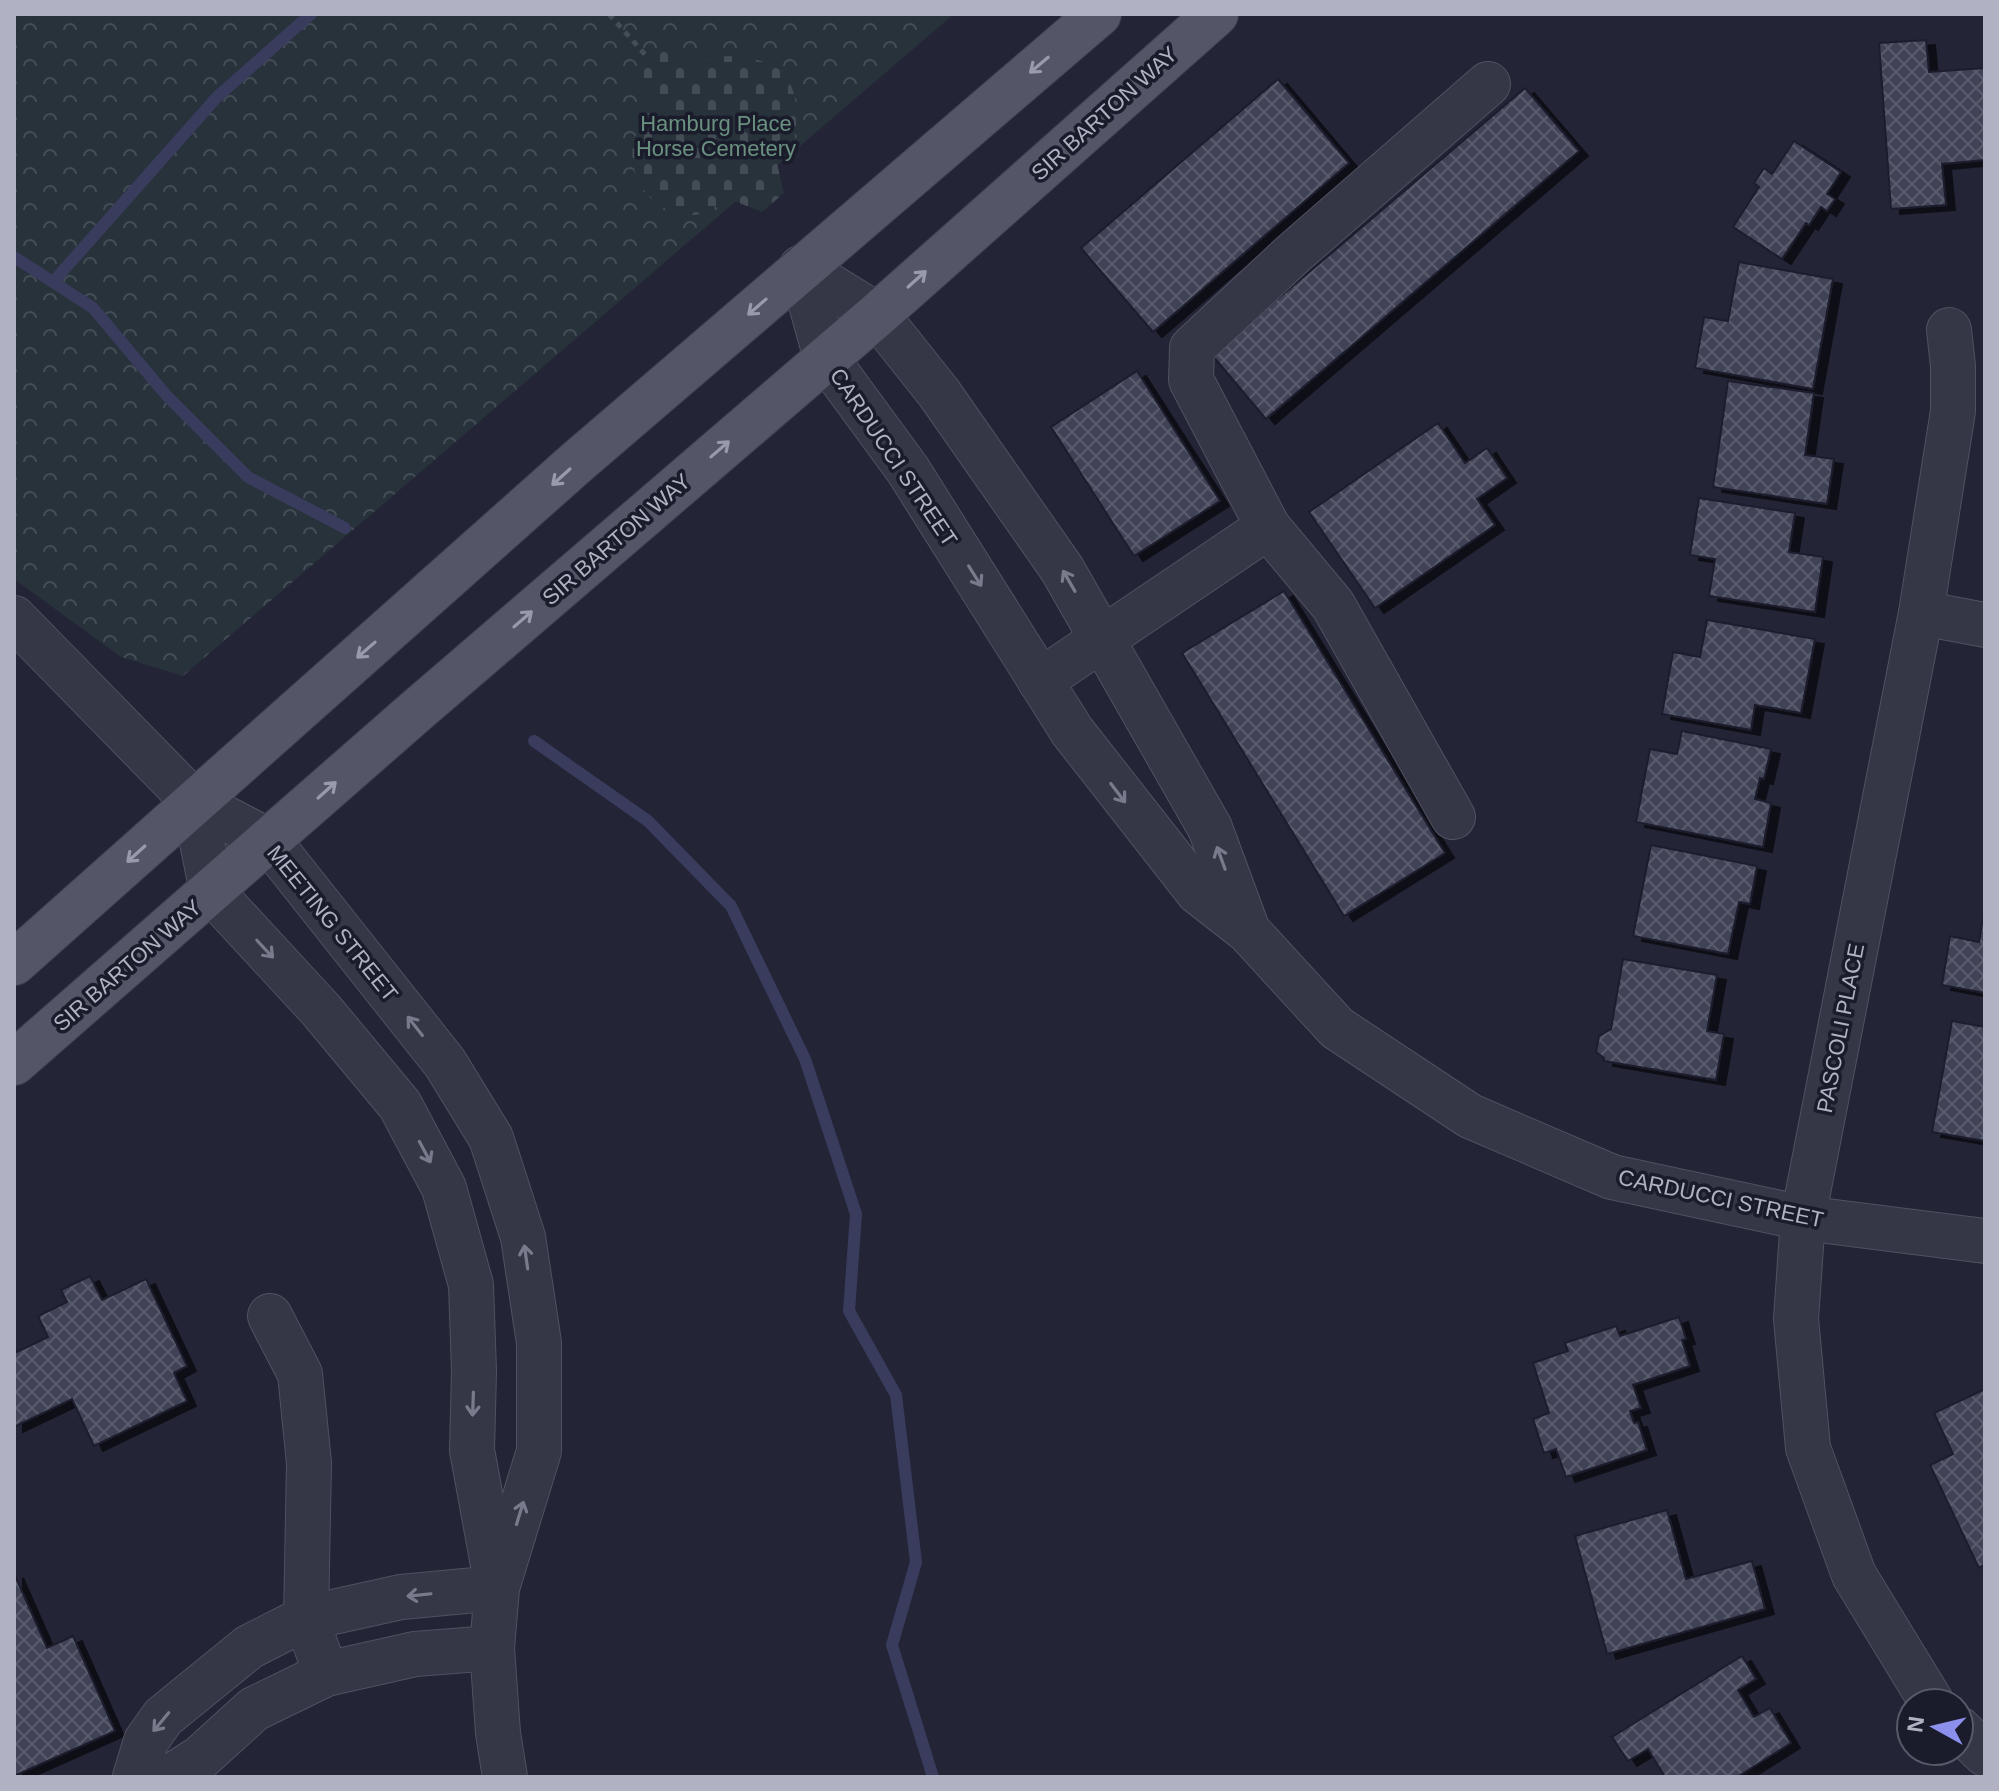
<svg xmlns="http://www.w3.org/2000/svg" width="1999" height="1791" font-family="Arial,sans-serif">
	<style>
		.forest { fill: url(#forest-crowns) }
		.cemetery { fill: url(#cemetery-stones) }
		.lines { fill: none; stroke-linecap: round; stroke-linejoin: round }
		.stream { stroke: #393c5d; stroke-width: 12 }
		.building { fill: url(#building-cross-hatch); stroke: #1d1e2d; stroke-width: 2; filter: url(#shadow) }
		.minor-casing { stroke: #505161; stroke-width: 46 }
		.major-casing { stroke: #3f4050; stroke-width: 46 }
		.path { stroke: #444e56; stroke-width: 5; stroke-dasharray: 6 6; stroke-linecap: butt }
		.minor { stroke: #363746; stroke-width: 44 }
		.major { stroke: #545566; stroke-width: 44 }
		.oneway { stroke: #999aac }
		.oneway2 { stroke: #797a8b }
		.labels { text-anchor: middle; stroke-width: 7; stroke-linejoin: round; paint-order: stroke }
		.street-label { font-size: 22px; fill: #b0b1c3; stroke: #1b1c2b }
		.park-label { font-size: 22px; fill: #6a9180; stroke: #1b1c2b }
	</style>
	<defs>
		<pattern id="forest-crowns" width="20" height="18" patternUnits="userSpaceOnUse" patternTransform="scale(2)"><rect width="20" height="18" fill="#27323a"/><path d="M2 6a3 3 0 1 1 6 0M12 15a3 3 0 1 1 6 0" fill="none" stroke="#444d55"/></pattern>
		<pattern id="cemetery-stones" width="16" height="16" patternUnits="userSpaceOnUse" patternTransform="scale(2)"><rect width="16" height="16" fill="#27323a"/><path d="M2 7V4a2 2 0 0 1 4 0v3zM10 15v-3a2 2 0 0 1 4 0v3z" fill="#444d55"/></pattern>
		<pattern id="building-cross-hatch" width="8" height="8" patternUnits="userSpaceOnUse" patternTransform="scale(2)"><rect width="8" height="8" fill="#414357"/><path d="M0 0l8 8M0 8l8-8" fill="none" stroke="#5a5c6e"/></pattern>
		<filter id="shadow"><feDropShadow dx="9" dy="5" stdDeviation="0" flood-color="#0009"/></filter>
	</defs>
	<rect width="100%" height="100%" fill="#232436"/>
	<polygon class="forest" points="14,14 954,14 183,676 121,657 14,579"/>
	<path class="cemetery" d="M667,43l25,32c4,-4 8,-11 13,-14 18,-10 64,-3 78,12 16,18 15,45 11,67l-18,19 8,34 -22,19 -33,-13c-10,5 -23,15 -34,16 -39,1 -67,-32 -62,-69 2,-18 15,-29 26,-42l-27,-30z"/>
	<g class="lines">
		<g class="stream">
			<polyline points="14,257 53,282 217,97 311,14"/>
			<polyline points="53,282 93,308 167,396 248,477 345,528"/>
			<polyline points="534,741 648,821 731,906 805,1059 856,1214 849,1311 896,1395 916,1562 892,1645 933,1777"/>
		</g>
	</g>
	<g class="building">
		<polygon points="1926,40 1929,72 1985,68 1985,160 1942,164 1946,205 1891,209 1879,43"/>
		<polygon points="1278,79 1349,163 1153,332 1081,248"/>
		<polygon points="1525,88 1579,151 1266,419 1212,355"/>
		<polygon points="1794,141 1841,172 1827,194 1835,199 1827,211 1821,207 1809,225 1806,223 1782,259 1733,227 1759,187 1754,183 1764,168 1772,174"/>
		<polygon points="1739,262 1833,279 1813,389 1695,368 1704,317 1728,321"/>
		<polygon points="1137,371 1220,501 1134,556 1051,427"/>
		<polygon points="1728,381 1814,393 1805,455 1834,459 1827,504 1713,487"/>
		<polygon points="1438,423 1465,463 1487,448 1507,478 1477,499 1495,525 1375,608 1309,512"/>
		<polygon points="1699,498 1795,513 1789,552 1823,557 1815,612 1709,596 1715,559 1690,555"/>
		<polygon points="1284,591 1445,853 1344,916 1182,653"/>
		<polygon points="1707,620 1815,639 1801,713 1755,705 1751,730 1662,714 1673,652 1700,657"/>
		<polygon points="1682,731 1771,749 1764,779 1760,778 1755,799 1771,803 1763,847 1636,822 1650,749 1677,754"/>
		<polygon points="1651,845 1757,866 1750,904 1739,902 1728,954 1633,936"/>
		<polygon points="1985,907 1985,993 1942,985 1950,936 1979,942"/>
		<polygon points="1623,959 1717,975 1707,1031 1724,1034 1716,1080 1604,1061 1604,1058 1596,1052 1599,1036 1611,1029"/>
		<polygon points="1952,1021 1985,1027 1985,1141 1932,1132"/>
		<polygon points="90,1276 102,1300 146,1279 187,1366 174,1373 187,1401 94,1446 72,1399 14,1427 14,1346 17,1352 48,1337 38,1316 67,1302 61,1290"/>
		<polygon points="1679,1317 1686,1339 1682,1340 1690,1366 1633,1385 1641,1408 1630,1411 1634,1423 1638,1422 1647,1450 1566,1477 1556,1449 1544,1453 1533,1419 1549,1413 1533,1363 1568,1351 1565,1343 1616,1326 1620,1336"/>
		<polygon points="1985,1389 1985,1564 1979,1568 1930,1465 1953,1454 1934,1413"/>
		<polygon points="1667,1510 1686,1579 1752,1561 1765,1609 1607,1654 1575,1536"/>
		<polygon points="14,1573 47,1648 73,1636 115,1731 14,1776"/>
		<polygon points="1742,1656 1756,1679 1738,1690 1754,1717 1770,1708 1791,1743 1737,1777 1665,1777 1648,1749 1628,1761 1612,1737"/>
	</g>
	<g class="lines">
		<defs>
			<g id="minor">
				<polyline points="801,268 826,358 908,470 1072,731 1198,892 1248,931 1337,1028 1470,1116 1612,1177 1803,1218 1985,1241"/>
				<polyline points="801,268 877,315 939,393 1062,569 1210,828 1248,931"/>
				<polyline points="1268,527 1333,605 1453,817"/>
				<polyline points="1921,613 1985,625"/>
				<polyline points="14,618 194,802 269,841 445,1063 491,1138 523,1237 539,1343 539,1451 497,1588 492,1648 498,1733 505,1777"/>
				<polyline points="1040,681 1268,527 1191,380 1192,348 1295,252 1488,84"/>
				<polyline points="194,802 212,892 321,1010 400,1105 444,1188 471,1285 474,1371 472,1450 496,1581"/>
				<polyline points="270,1316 300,1374 309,1463 306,1618 326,1674"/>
				<polyline points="1932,1703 1854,1575 1808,1448 1796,1319 1803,1218 1921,613 1953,411 1953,366 1949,330"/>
				<polyline points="1959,1729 1985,1754"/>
				<polyline points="135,1777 146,1741 163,1717 249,1647 306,1618 401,1597 497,1588"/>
				<polyline points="170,1777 200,1758 254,1709 326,1674 415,1654 492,1648"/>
			</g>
			<g id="major">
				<polyline points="14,963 576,463 1099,14"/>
				<polyline points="14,1063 415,712 877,315 1216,14"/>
			</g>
		</defs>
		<use href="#minor" class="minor-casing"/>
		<use href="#major" class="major-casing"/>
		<polyline class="path" points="609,14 649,59"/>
		<use href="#minor" class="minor"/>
		<use href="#major" class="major"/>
	</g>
	<defs><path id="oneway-shaft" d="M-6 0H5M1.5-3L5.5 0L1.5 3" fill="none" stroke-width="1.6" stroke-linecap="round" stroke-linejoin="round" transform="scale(2)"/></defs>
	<g class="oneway">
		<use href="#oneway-shaft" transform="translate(1039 65) rotate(140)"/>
		<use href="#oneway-shaft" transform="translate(917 279) rotate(-42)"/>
		<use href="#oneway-shaft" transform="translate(757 307) rotate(139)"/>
		<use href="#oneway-shaft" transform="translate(720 449) rotate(-41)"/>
		<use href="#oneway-shaft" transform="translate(561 477) rotate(138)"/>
		<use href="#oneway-shaft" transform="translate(523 619) rotate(-41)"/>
		<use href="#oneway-shaft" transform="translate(366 650) rotate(139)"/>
		<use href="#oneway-shaft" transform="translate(327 790) rotate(-42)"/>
		<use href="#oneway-shaft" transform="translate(136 854) rotate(138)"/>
	</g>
	<g class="oneway2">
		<use href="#oneway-shaft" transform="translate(975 576) rotate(58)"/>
		<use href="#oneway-shaft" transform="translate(1069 581) rotate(-120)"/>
		<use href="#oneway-shaft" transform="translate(1118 793) rotate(53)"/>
		<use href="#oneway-shaft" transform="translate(1221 858) rotate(-110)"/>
		<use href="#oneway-shaft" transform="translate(265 949) rotate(47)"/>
		<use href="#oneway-shaft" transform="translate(415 1026) rotate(-128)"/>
		<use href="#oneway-shaft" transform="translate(425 1152) rotate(62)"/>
		<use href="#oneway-shaft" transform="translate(526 1257) rotate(-98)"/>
		<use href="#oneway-shaft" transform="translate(473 1404) rotate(92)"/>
		<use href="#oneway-shaft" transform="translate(520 1513) rotate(-73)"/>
		<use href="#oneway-shaft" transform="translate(419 1595) rotate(174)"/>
		<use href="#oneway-shaft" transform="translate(161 1722) rotate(130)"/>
	</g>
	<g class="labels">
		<g class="street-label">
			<text transform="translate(1104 113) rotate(-42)" y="8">SIR BARTON WAY</text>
			<text transform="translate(894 457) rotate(56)" y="8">CARDUCCI STREET</text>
			<text transform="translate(616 539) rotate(-41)" y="8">SIR BARTON WAY</text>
			<text transform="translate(333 923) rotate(51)" y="8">MEETING STREET</text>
			<text transform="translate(127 965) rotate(-41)" y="8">SIR BARTON WAY</text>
			<text transform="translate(1840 1028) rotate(-79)" y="8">PASCOLI PLACE</text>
			<text transform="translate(1721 1198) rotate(12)" y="8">CARDUCCI STREET</text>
		</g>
		<g class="park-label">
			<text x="716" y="131">Hamburg Place<tspan x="716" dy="25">Horse Cemetery</tspan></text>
		</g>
	</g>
	<rect width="1999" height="1791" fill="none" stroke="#b0b1c3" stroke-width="32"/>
	<g transform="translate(1935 1727) rotate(278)"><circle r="38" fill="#1b1c2b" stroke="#575868" stroke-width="2"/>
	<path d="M0-6L14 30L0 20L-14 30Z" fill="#8c90ec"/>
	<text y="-12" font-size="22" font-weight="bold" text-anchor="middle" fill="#b0b1c3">N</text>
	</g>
</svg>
